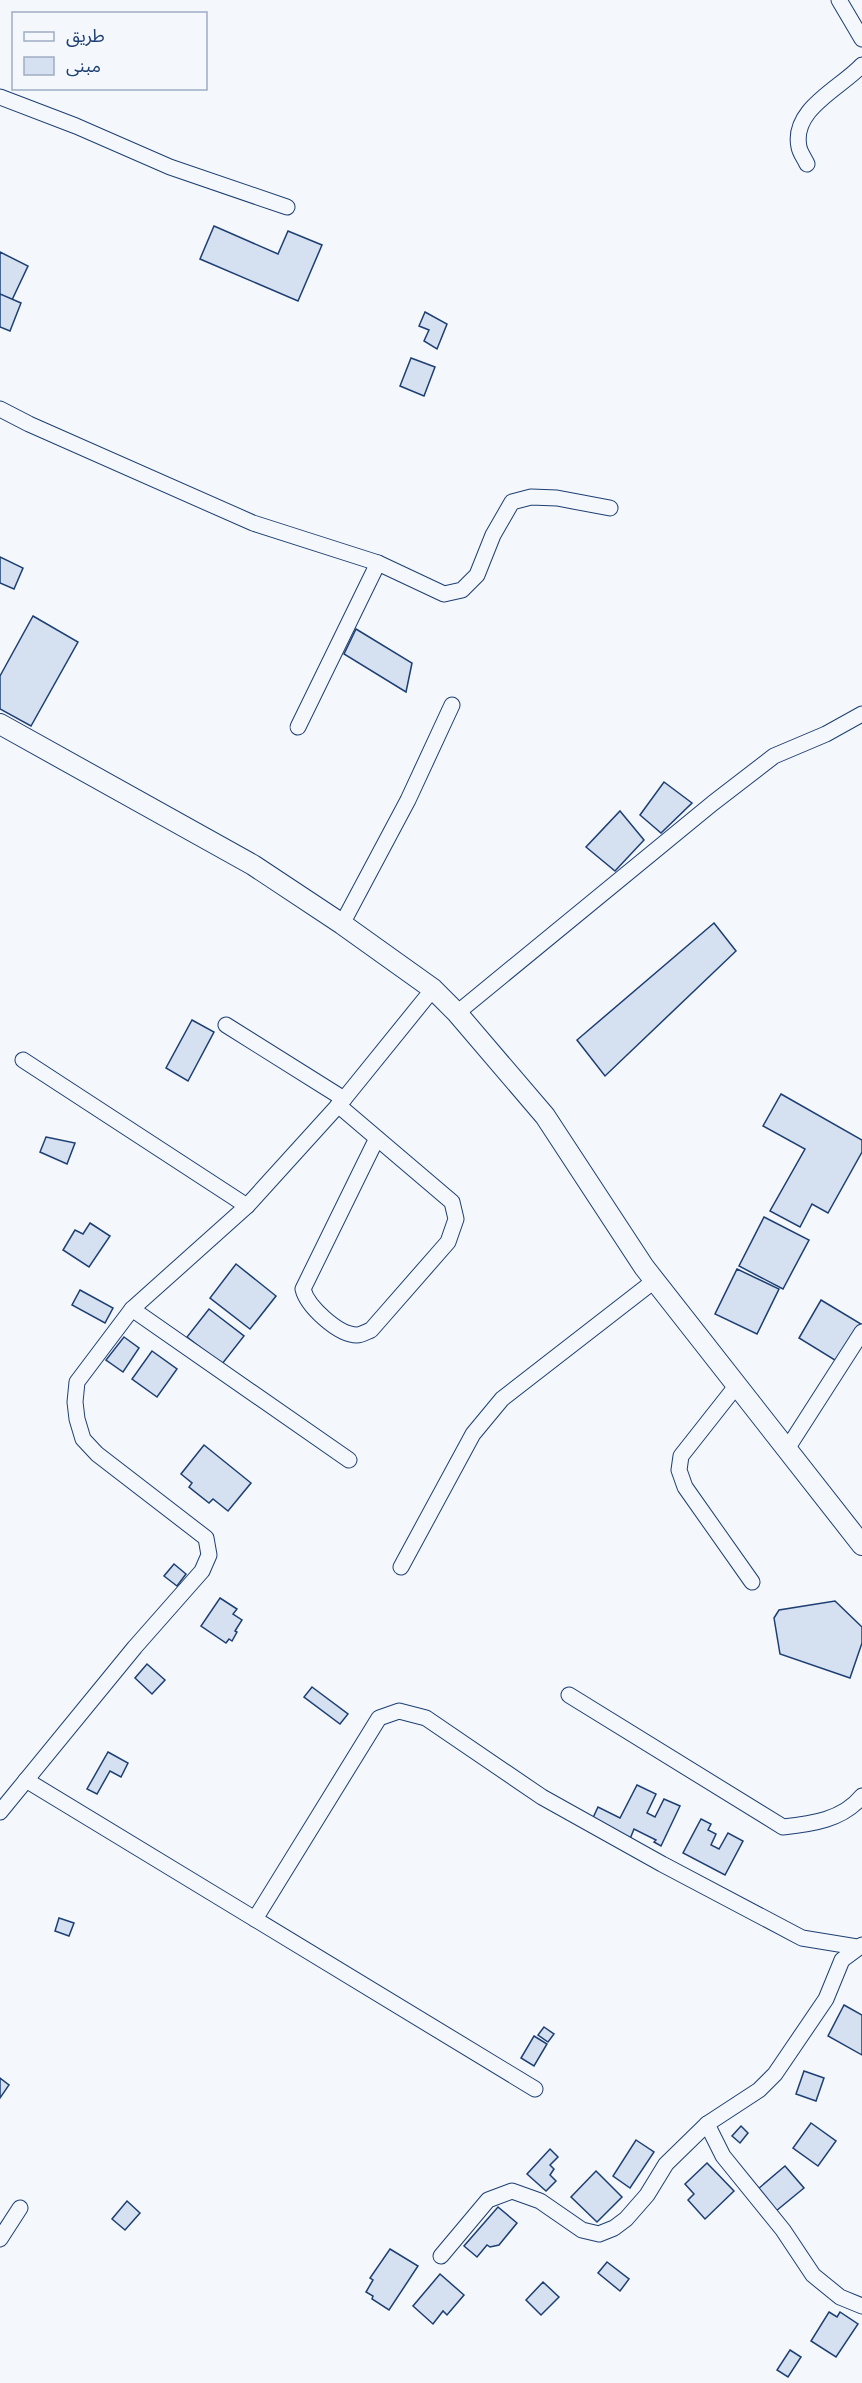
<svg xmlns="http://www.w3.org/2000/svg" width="862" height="2383" font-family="'Public Sans','Noto Sans Arabic',sans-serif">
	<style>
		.building { fill: #d5e0f0; stroke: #1d3f73; stroke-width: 1.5 }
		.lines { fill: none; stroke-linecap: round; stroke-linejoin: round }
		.minor-casing { stroke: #1d3f73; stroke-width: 17 }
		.tertiary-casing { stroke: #1d3f73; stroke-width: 22 }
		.minor { stroke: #f4f7fb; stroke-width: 15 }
		.tertiary { stroke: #f4f7fb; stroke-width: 20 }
	</style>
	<rect width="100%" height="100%" fill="#f4f7fb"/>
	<g class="building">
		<polygon points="214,226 278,254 288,231 322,245 298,301 200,259"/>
		<polygon points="0,252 28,266 11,302 0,297"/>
		<polygon points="0,294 21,303 10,331 0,327"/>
		<polygon points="425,312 447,324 437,349 424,341 429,330 419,326"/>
		<polygon points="411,358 435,367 424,396 400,386"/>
		<polygon points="0,557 23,568 14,589 0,583"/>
		<polygon points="33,616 78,642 31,726 0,709 0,676"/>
		<polygon points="356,629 412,663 406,692 344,654"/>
		<polygon points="664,782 692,803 661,833 640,815"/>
		<polygon points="620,811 644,840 615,871 586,847"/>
		<polygon points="714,923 736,951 605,1076 577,1040"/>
		<polygon points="192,1020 214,1032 188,1081 166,1068"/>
		<polygon points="781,1094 862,1140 862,1152 828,1213 812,1204 800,1227 770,1211 805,1149 763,1126"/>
		<polygon points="46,1137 75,1143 67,1164 40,1152"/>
		<polygon points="764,1217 809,1240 783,1289 739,1266"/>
		<polygon points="90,1223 110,1236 89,1267 63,1250 75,1230 83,1234"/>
		<polygon points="236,1264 276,1296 250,1329 210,1298"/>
		<polygon points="737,1269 779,1289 757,1334 715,1314"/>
		<polygon points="80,1290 113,1308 105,1323 72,1305"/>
		<polygon points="821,1300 861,1324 838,1362 799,1338"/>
		<polygon points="209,1309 244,1336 222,1364 187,1337"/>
		<polygon points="124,1337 139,1348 123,1372 106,1360"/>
		<polygon points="152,1351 177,1369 157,1397 132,1379"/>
		<polygon points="204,1445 251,1483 228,1511 213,1499 209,1503 189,1487 192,1483 181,1474"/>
		<polygon points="174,1564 186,1574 177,1586 164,1576"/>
		<polygon points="220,1598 237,1609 233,1614 242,1620 235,1631 237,1632 232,1641 229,1639 226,1643 201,1626"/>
		<polygon points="835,1601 862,1627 862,1643 850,1678 780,1654 774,1618 779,1610"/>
		<polygon points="147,1664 165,1680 152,1694 135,1678"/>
		<polygon points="312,1687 348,1714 340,1724 304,1697"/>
		<polygon points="108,1752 128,1763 121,1777 110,1771 97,1794 87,1789"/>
		<polygon points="637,1785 656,1794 647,1813 655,1817 664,1799 680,1806 661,1846 654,1842 656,1840 634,1829 630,1839 592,1820 598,1807 620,1818"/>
		<polygon points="701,1819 711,1824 708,1830 716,1834 711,1845 719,1849 728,1833 743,1841 725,1875 683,1853"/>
		<polygon points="59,1918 74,1923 69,1936 55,1931"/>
		<polygon points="844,2005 862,2015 862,2055 828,2036"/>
		<polygon points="544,2027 554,2034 548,2042 538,2035"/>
		<polygon points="534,2036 547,2044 534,2066 521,2058"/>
		<polygon points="804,2071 824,2078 816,2101 796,2094"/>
		<polygon points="0,2078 9,2085 0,2098"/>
		<polygon points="811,2123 836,2141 818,2166 793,2148"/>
		<polygon points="741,2126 748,2133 740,2143 732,2136"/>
		<polygon points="636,2140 654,2152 630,2188 613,2176"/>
		<polygon points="550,2149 558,2157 550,2165 554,2169 550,2175 556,2181 546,2191 527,2174"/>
		<polygon points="707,2163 734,2191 705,2219 688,2200 694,2194 685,2184"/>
		<polygon points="785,2166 804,2188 776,2211 758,2189"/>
		<polygon points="596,2171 622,2197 597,2222 571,2197"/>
		<polygon points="127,2201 140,2213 125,2230 112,2219"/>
		<polygon points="498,2207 517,2223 499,2245 490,2247 487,2245 477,2257 464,2246"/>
		<polygon points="390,2249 418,2266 389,2310 372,2299 373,2296 366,2292 373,2280 370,2278"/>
		<polygon points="607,2262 629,2279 620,2291 598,2273"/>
		<polygon points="440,2274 464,2295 447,2315 443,2311 433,2324 413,2306"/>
		<polygon points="543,2282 559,2297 541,2315 526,2300"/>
		<polygon points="829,2312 837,2317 840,2312 858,2324 836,2357 811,2341"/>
		<polygon points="790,2350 801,2357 788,2377 777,2370"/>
	</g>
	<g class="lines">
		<defs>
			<g id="minor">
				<polyline points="839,0 862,39"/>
				<polyline points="0,97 76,126 170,167 287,207"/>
				<path d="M807,164c-2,-5 -7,-11 -8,-17 -8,-38 42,-59 63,-82"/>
				<polyline points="0,409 29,424 253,523 378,563 444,594 462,590 477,575 493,535 512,502 531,497 557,498 610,508"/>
				<polyline points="298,727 378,563"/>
				<polyline points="342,924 408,800 452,705"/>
				<polyline points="457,1013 713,803 774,756 826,734 862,714"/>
				<polyline points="226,1025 344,1099"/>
				<polyline points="23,1060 247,1206"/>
				<path d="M338,1105l114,97 4,17 -8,23 -77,88c-5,2 -10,5 -14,5 -19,0 -50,-29 -54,-46l74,-151"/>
				<polyline points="132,1309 349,1460"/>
				<polyline points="737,1385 681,1456 679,1470 685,1487 752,1582"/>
				<polyline points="787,1449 862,1332"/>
				<polyline points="401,1567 473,1434 502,1399 654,1281"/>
				<path d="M569,1695l214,132c28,-3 60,-7 79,-31"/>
				<polyline points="26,1780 535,2089"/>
				<polyline points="0,1812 135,1647 202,1571 209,1555 206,1538 97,1454 83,1439 77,1419 75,1402 77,1382 132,1309 247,1206 344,1099 433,989"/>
				<polyline points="255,1919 379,1718 399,1711 426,1718 542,1797 662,1864 802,1938 857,1947"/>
				<polyline points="862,1945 842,1960 826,1999 775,2074 759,2090 707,2124 723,2156 783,2230 813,2275 840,2297 862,2306"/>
				<polyline points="0,2239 20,2208"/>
				<polyline points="441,2256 488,2200 512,2191 540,2201 582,2230 599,2234 614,2228 626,2219 647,2195 666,2164 707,2124"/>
			</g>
			<polyline id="tertiary" points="0,724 253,865 342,924 433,989 457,1013 545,1116 644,1267 862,1545"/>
		</defs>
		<use href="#minor" class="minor-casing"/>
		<use href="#tertiary" class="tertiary-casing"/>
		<use href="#minor" class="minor"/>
		<use href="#tertiary" class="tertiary"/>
	</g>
	<rect x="12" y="12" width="195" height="78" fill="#f4f7fb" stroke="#9eadc5" stroke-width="1.5"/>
	<rect x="24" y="32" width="30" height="9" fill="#f4f7fb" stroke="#9eadc5" stroke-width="1.5"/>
	<text x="66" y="42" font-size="18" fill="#1d3f73">طريق</text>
	<rect x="24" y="57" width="30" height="18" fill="#d5e0f0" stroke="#9eadc5" stroke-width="1.5"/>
	<text x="66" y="72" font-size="18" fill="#1d3f73">مبنى</text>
</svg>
